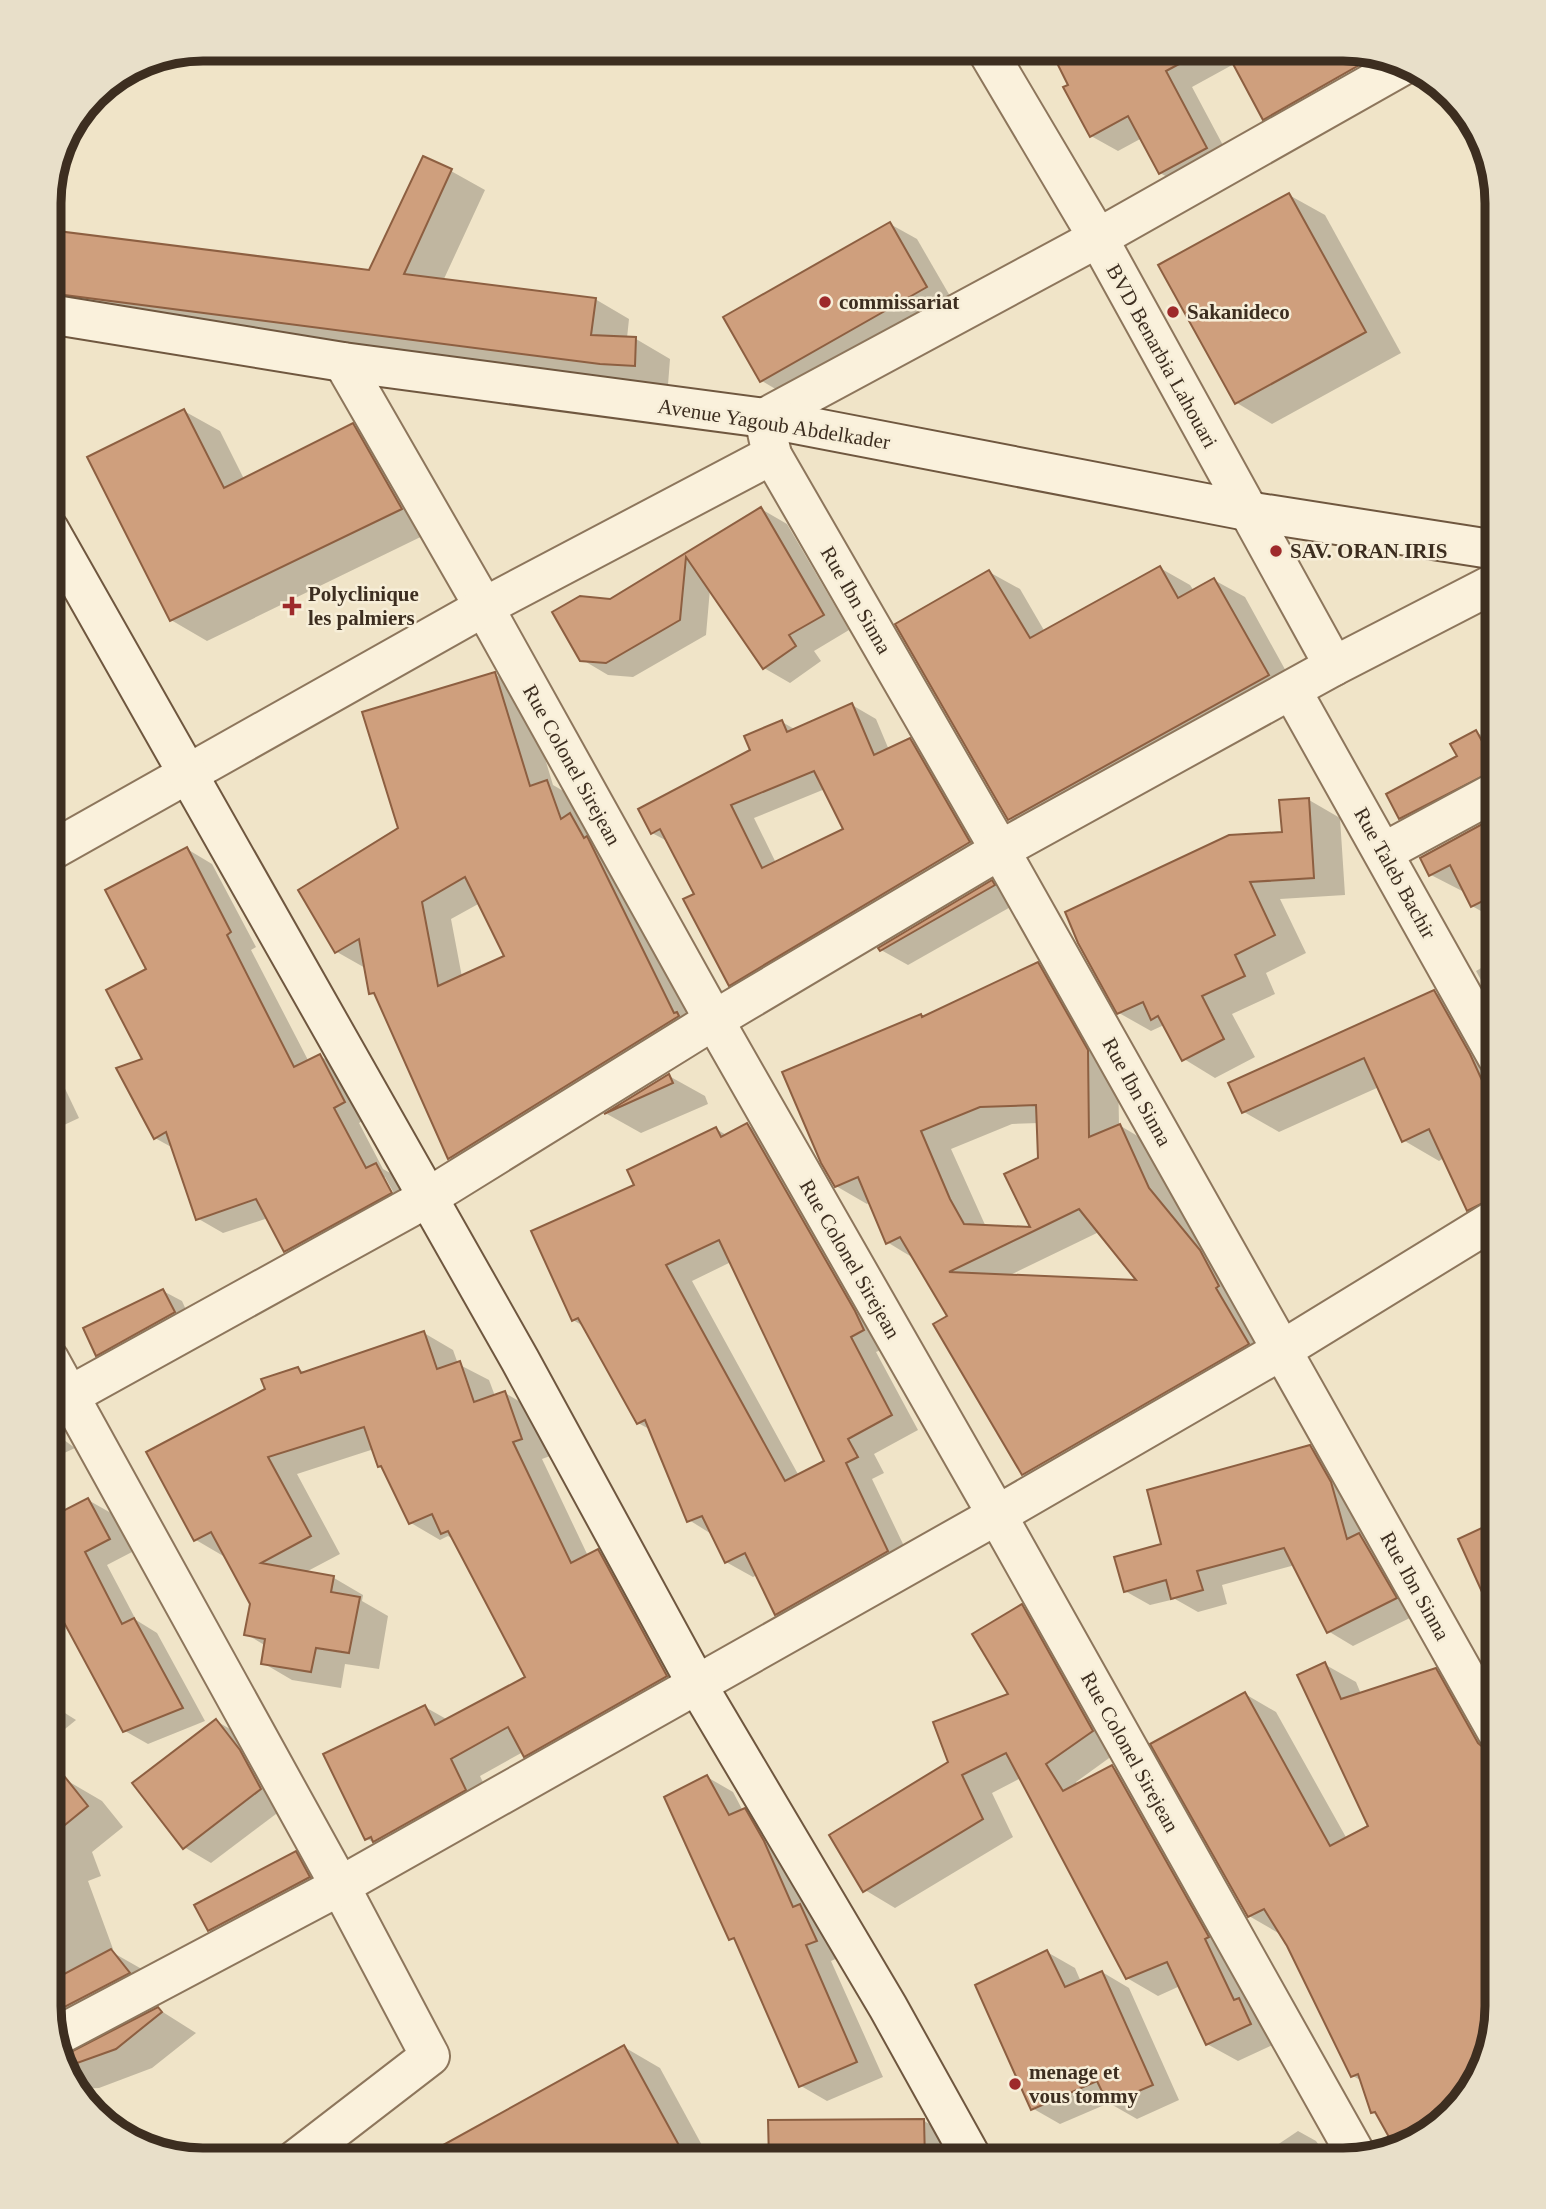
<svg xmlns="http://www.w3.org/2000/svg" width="1546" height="2209" font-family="Georgia,serif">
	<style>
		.shadow { fill: #0003; fill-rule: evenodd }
		.building { fill: #cf9f7d; stroke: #8d5f41; stroke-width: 2; fill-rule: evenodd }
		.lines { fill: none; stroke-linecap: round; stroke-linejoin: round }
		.street-casing { stroke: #8d765c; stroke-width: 42 }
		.secondary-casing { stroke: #6f573f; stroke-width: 42 }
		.street { stroke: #faf1dc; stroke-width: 38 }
		.secondary { stroke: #faf1dc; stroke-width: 38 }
		.poi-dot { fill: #9e2a2b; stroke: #f7eed8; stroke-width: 2.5 }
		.labels { text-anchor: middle; stroke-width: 5; stroke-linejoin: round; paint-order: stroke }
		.poi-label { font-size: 21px; font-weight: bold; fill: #3d2e20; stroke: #f7eed8; text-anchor: start }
		.street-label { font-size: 21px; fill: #3d2e20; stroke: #f7eed8 }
		.rim { fill: none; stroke: #3d2e20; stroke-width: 9 }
	</style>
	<rect width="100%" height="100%" fill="#f0e4c8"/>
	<g class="shadow">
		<polygon points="1052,49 1280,49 1276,114 1377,57 1410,67 1291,134 1264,118 1234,64 1192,87 1233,164 1187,188 1160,173 1142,138 1118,151 1091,136"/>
		<polygon points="451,171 485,190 443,281 595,299 629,319 627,338 636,339 670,359 668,385 49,307 49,232 370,272"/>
		<polygon points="1289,195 1325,215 1401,353 1272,424 1237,403"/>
		<polygon points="890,224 917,239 954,303 789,397 762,381"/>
		<polygon points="184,411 220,431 244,479 353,425 389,446 437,529 207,641 171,620"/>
		<polygon points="761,509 787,524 849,630 814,651 821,661 790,683 764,668 710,589 706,635 633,677 608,675 581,659 610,601"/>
		<polygon points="1160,568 1190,585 1194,591 1214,580 1245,597 1298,693 1040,837 1010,819 897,625 989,572 1020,589 1045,632"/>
		<path d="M494,674l31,18 28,93 24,14 125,229 -222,147 -30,-17 -72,-162 -7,-3 -4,-24 -30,-17 -37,-62 100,-61zM480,903l27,54 -45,20 -11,-58z"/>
		<path d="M852,705l24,14 13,31 21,-10 24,14 59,102 -238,142 -25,-14 -34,-89 -27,-53 -17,-9 130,-111 14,8zM825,789l20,41 -69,33 -22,-45z"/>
		<polygon points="1476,732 1497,744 1497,775 1488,770 1488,774 1433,837 1400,818 1460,757"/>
		<polygon points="1309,800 1340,818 1345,895 1280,899 1306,953 1266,973 1275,994 1232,1014 1255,1057 1215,1078 1184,1059 1164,1025 1151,1031 1119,1013 1283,834"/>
		<polygon points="1497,818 1497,920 1472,906 1466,893 1431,875"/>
		<path d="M187,849l25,15 44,83 -5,3 58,112 11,-6 26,15 23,46 -10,6 24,46 18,10 15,28 -105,58 -25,-14 -18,-33 -45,15 -26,-15 -24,-70 -18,-10 -11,-78 5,-90zM381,1177h4l12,22 -3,2z"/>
		<polygon points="992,882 1021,901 908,965 881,950"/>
		<polygon points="49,940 62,961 49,969"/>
		<polygon points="1497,959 1497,1009 1476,971"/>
		<path d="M1038,964l31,18 49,87 1,56 32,19 128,218 -225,130 -31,-18 -74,-157 -34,-58 -28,-17 -17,-40 -3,2 -31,-18 85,-170 3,2zM1039,1123v36l-6,70 -47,-2 -35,-78 61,-25zM1099,1232l40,50 -131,-6z"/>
		<polygon points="1434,992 1470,1012 1497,1061 1497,1195 1487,1193 1497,1199 1497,1227 1468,1210 1444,1158 1439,1161 1403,1140 1379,1087 1279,1132 1244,1112"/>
		<polygon points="49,1055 79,1118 49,1132"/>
		<polygon points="669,1076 705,1096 708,1104 641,1133 607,1114"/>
		<path d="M747,1125l27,15 116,206 -14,6 42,78 -44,24 10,19 -12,6 42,88 -111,63 -27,-16 -19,-39 -4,2 -27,-15 -13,-27 -24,-15 -38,-90 -13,-7 -53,-96 -12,-7 64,-135 79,-56 12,7zM731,1262l95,200 -27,14 -107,-195z"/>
		<polygon points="163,1291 182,1301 192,1323 115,1365 97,1355"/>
		<polygon points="424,1333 453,1350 458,1364 489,1380 495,1396 505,1393 534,1410 550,1456 542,1459 588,1556 598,1551 628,1568 696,1693 555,1773 523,1752 480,1776 495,1807 396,1856 366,1838 425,1707 448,1720 528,1678 455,1540 448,1536 440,1540 411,1523 374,1449 297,1474 340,1554 304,1573 334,1578 363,1595 362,1601 388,1616 379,1669 345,1664 341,1688 292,1680 263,1663 266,1646 246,1634 252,1604 225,1557 196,1540 267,1390 298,1369 306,1373"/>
		<polygon points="49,1392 53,1432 75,1448 49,1460"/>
		<polygon points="1310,1447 1335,1462 1420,1613 1353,1646 1328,1631 1295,1565 1222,1585 1227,1604 1198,1612 1175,1599 1150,1605 1125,1591 1163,1545"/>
		<polygon points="88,1500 111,1513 132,1552 107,1565 136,1620 157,1633 205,1721 148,1744 125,1731 65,1621 57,1616"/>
		<polygon points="1022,1606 1053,1624 1123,1748 1076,1782 1078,1785 1112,1767 1143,1784 1281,2041 1238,2061 1207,2044 1180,1986 1158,1996 1127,1978 1021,1778 992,1793 1013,1837 895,1908 865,1890 950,1763 1010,1695"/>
		<polygon points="1324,1664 1356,1682 1361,1694 1436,1670 1467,1688 1497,1741 1497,2006 1476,2083 1420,2139 1395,2146 1379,2116 1372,2112 1362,2081 1353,2076 1288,1945 1280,1934 1249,1916 1245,1694 1276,1712 1347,1839 1370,1827"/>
		<polygon points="49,1703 76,1720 49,1742"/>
		<polygon points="216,1721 244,1737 288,1805 211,1863 184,1847"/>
		<polygon points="707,1777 733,1792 743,1811 771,1826 842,1956 831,1961 883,2077 827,2101 801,2086 738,1942 731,1938"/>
		<polygon points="66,1780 102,1801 123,1827 92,1852 101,1876 88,1881 113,1949 110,1951 147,1972 74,2045 71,2055 158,2009 196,2033 152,2068 99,2088 76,2089 70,2083 49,2005 49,1786"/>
		<polygon points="296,1853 323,1869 336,1893 237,1946 209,1930"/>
		<polygon points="1047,1952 1075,1968 1081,1982 1102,1972 1129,1988 1179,2100 1137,2119 1109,2103 1060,2124 1032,2108"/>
		<polygon points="624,2047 660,2068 710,2160 419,2160"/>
		<polygon points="924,2121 951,2136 951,2160 770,2160"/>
		<polygon points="1298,2131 1316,2141 1329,2160 1261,2160 1259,2157"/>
	</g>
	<g class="building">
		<polygon points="1050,49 1207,49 1166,71 1207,148 1159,174 1128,116 1090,137 1063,87 1068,85"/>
		<polygon points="1225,49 1352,49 1375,56 1263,120"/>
		<polygon points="423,156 452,169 404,274 596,298 591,335 636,337 635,366 600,364 49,293 49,230 369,270"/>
		<polygon points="1289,193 1366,332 1235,404 1158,265"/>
		<polygon points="890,222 927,287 760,382 723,317"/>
		<polygon points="184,409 224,488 353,423 402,509 170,621 87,457"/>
		<polygon points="761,507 824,615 789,635 796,646 763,669 686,557 680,620 606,663 580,661 552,612 580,596 610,599"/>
		<polygon points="1160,566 1178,598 1214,578 1269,675 1008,820 895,624 989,570 1030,638"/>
		<path d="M495,672l35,114 17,-6 14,39 9,-6 14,25 3,-2 87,177 3,-1 2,4 -231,143 -74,-166 -5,1 -10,-55 -24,14 -37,-63 100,-62 -36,-116zM465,877l39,79 -66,30 -16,-84z"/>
		<path d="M852,703l22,52 36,-17 60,104 -241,144 -46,-87 11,-5 -34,-65 -9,5 -13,-25 112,-59 -6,-14 38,-16 5,12zM814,771l29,58 -81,39 -31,-63z"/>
		<polygon points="1476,730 1497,769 1399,819 1386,794 1457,756 1450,744"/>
		<polygon points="1309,798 1314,878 1250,882 1275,935 1235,955 1245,976 1202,996 1224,1039 1182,1061 1158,1016 1151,1020 1143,1002 1117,1014 1078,943 1065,912 1229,835 1282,832 1279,800"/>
		<polygon points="1497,816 1497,894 1471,907 1450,865 1429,876 1420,858"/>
		<polygon points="187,847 231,932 227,935 294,1067 320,1054 345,1102 334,1108 366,1168 376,1163 392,1193 284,1252 256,1199 196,1220 166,1132 154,1139 116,1068 142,1059 106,990 146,969 105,890"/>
		<polygon points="992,880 995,885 880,951 878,948"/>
		<path d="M1038,962l50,88 1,87 31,-13 29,64 51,62 19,36 -3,2 33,56 -227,131 -89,-151 14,-8 -47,-79 -14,7 -28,-67 -23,10 -14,-24 -39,-91 139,-58 1,3zM1036,1105l2,53 -34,16 26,53 -66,-3 -14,-25 -29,-68 59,-24zM1079,1209l57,71 -187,-8 91,-44z"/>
		<polygon points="1434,990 1470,1054 1497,1113 1497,1196 1467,1211 1429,1129 1402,1142 1364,1058 1242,1113 1228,1083"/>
		<polygon points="669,1074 673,1083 604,1114"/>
		<path d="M747,1123l108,188 9,19 -13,7 41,78 -44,24 10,18 -12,6 42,88 -113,64 -30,-62 -20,10 -23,-47 -15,6 -42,-102 -8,4 -59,-106 -6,3 -41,-90 103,-46 -7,-15 89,-43 5,10zM719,1240l105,221 -39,20 -119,-216z"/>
		<polygon points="163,1289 175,1312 96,1356 83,1328"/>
		<polygon points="424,1331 437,1369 460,1361 474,1402 505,1391 522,1439 513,1442 571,1563 598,1549 667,1676 524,1757 508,1727 451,1759 466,1790 373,1842 371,1837 365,1840 323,1754 425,1705 435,1725 525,1677 448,1531 441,1534 432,1514 409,1524 381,1466 378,1467 364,1427 268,1457 311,1536 261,1563 334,1576 331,1592 360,1597 349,1653 316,1648 311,1672 261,1664 265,1639 244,1635 250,1604 211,1532 194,1541 146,1452 265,1389 261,1379 298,1367 301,1373"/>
		<polygon points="1310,1445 1331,1482 1347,1539 1359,1533 1397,1598 1327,1633 1284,1548 1197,1571 1203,1590 1171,1599 1166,1580 1124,1592 1114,1557 1161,1544 1147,1490"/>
		<polygon points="88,1498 110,1539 85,1552 122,1624 134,1618 183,1708 123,1732 60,1615 49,1621 49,1518"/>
		<polygon points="1497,1521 1497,1625 1458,1539"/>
		<polygon points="1022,1604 1093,1731 1046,1764 1063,1791 1112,1765 1209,1937 1205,1939 1234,2000 1239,1998 1251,2024 1206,2045 1167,1962 1126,1979 1006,1753 962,1775 983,1819 863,1892 829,1835 948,1762 933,1722 1008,1694 972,1634"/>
		<polygon points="1325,1662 1341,1699 1436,1668 1478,1743 1497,1759 1497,2006 1476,2083 1420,2139 1394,2146 1375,2112 1371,2113 1358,2074 1351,2077 1287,1946 1264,1909 1248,1917 1150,1744 1245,1692 1330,1846 1368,1826 1297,1675"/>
		<polygon points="216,1719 240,1750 261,1789 183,1849 132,1783"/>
		<polygon points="49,1757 88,1806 49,1838"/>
		<polygon points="707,1775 729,1815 745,1808 764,1841 793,1907 800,1904 817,1941 806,1945 857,2062 799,2087 734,1938 729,1940 664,1797"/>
		<polygon points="296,1851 310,1877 208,1931 194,1905"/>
		<polygon points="111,1949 130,1973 51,2014 49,1982"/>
		<polygon points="1047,1950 1065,1987 1102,1971 1153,2085 1108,2104 1097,2081 1031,2110 975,1985"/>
		<polygon points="158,2007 162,2012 116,2049 66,2067 63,2056"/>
		<polygon points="624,2045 687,2160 416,2160"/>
		<polygon points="924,2119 925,2160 769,2160 768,2120"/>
	</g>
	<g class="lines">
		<defs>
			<g id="street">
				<polyline points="986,49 1098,238 1334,666"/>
				<polyline points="343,362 484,607 714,1020 997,1515 1357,2156"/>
				<polyline points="772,455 1000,850 1497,1732"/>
				<polyline points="1292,691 1497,1057"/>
				<polyline points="49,852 484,607 772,455 764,418 1098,238 1404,65"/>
				<polyline points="1384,852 1497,791"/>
				<polyline points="49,1359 340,1886 430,2056 295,2160"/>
				<polyline points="49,1407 427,1198 714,1020 1000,850 1334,666 1497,582"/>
				<polyline points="57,2036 340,1886 997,1515 1282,1350 1497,1218"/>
			</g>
			<g id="secondary">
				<polyline points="49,314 343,362 764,418 1247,511 1497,550"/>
				<polyline points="49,529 520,1360 696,1683 888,2007 973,2160"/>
			</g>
		</defs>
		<use href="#street" class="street-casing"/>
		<use href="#secondary" class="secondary-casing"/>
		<use href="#street" class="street"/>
		<use href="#secondary" class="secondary"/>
	</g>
	<g class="poi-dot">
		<circle cx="825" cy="302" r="7"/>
		<circle cx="1173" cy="312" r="7"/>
		<circle cx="1276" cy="551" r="7"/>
		<path d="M288.5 595.5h7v7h7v7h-7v7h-7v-7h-7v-7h7z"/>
		<circle cx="1015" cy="2084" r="7"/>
	</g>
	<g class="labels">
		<g class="poi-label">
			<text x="839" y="309">commissariat</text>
			<text x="1187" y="319">Sakanideco</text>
			<text x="1290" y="558">SAV. ORAN IRIS</text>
			<text x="308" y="601">Polyclinique<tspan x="308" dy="24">les palmiers</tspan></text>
			<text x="1029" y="2079">menage et<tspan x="1029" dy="24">vous tommy</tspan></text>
		</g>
		<g class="street-label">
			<text transform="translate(1162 356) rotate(61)" y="7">BVD Benarbia Lahouari</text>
			<text transform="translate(774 424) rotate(9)" y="7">Avenue Yagoub Abdelkader</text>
			<text transform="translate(856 600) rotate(60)" y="7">Rue Ibn Sinna</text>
			<text transform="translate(572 765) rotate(61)" y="7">Rue Colonel Sirejean</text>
			<text transform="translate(1395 873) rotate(61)" y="7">Rue Taleb Bachir</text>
			<text transform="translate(1137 1092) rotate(61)" y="7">Rue Ibn Sinna</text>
			<text transform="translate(850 1259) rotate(60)" y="7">Rue Colonel Sirejean</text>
			<text transform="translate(1415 1586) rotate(61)" y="7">Rue Ibn Sinna</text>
			<text transform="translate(1130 1752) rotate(61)" y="7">Rue Colonel Sirejean</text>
		</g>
	</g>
	<path d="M0 0H1546V2209H0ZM203 61H1343A142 142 0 0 1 1485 203V2006A142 142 0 0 1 1343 2148H203A142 142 0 0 1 61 2006V203A142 142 0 0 1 203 61Z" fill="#e8dfc9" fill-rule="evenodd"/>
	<path class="rim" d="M203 61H1343A142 142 0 0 1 1485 203V2006A142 142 0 0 1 1343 2148H203A142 142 0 0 1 61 2006V203A142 142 0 0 1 203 61Z"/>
</svg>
